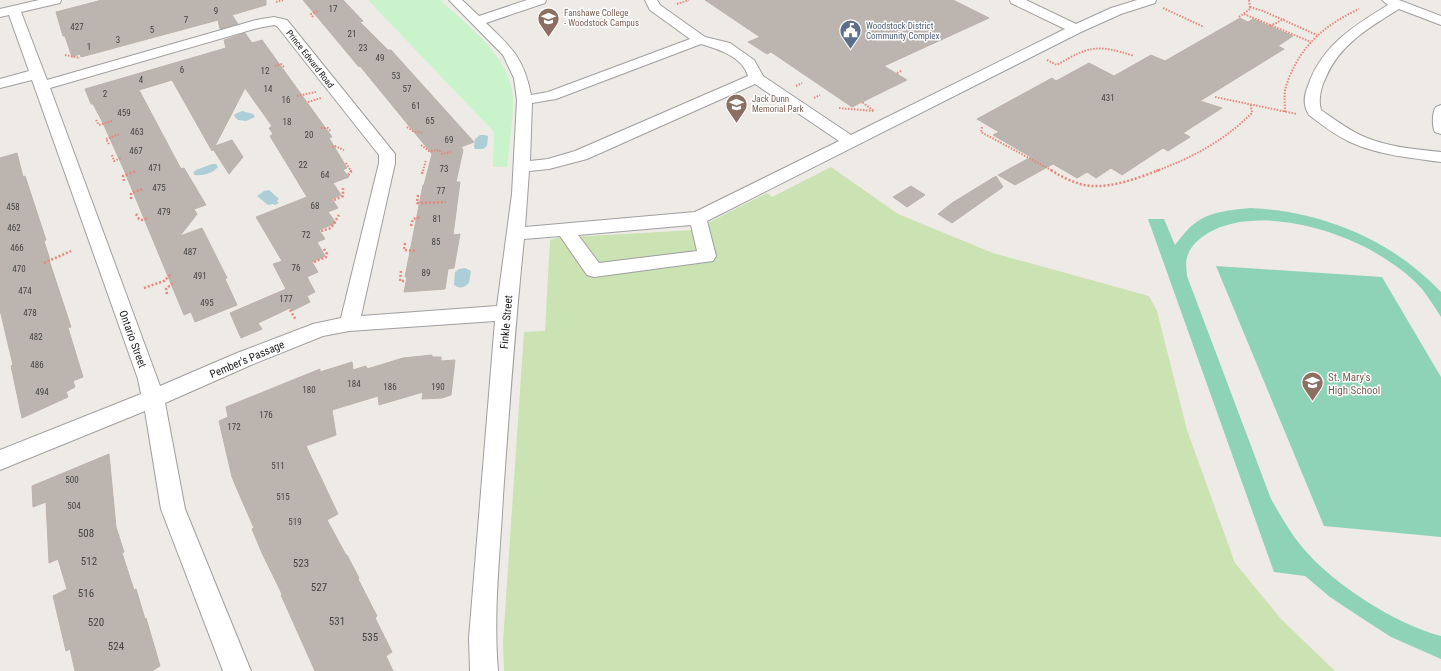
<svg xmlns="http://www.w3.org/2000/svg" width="1441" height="671" font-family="'Roboto Condensed',sans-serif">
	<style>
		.grass { fill: #cbe2b2 }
		.park { fill: #c8f3cb }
		.pitch { fill: #8ed3b7 }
		.water { fill: #acced6 }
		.building { fill: #bbb4af; stroke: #beb2aa }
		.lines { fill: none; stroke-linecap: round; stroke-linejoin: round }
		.minor-casing { stroke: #9f9f9f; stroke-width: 2 }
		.path-far1 { stroke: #e8857d; stroke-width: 2; stroke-dasharray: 1.5 1.5; stroke-linecap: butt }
		.path { stroke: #e8857d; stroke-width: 2.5; stroke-dasharray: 2 2; stroke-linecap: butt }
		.minor { fill: #fff; fill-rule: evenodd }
		.labels { text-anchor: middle; stroke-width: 3; stroke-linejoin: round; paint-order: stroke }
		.number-label { font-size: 9px; fill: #454442 }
		.far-education-label { font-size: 9px; fill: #785e54; stroke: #fff; text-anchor: start }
		.far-service-label { font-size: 9px; fill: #4e5e75; stroke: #fff; text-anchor: start }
		.far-street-label { font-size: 9px; fill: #1e1e1e; stroke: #fff }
		.street-label { font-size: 11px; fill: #1e1e1e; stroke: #fff }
		.education-label { font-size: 11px; fill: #785e54; stroke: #fff; text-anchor: start }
		.near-number-label { font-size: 11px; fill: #454442 }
	</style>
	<rect width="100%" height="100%" fill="#eeebe6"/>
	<polygon class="grass" points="831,167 898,214 993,253 1149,296 1157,311 1187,430 1235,563 1281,619 1335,671 504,671 503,642 524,332 545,331 550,240 556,238 694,230 767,193 772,197"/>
	<path class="park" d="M368,0h72c30,28 72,57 73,102 0,21 -4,43 -6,65h-14l1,-35z"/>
	<g class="pitch">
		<path d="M1251,208c71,3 141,32 190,84v25c-6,-9 -12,-19 -19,-28 -14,-16 -34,-29 -53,-40 -43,-23 -117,-42 -161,-16 -9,6 -19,14 -21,25 -2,5 0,13 0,18l84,223c10,17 19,34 32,49 30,36 92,76 138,88v23l-50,-22 -31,-20 -30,-20 -25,-21 -31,-4 -126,-353h16l11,26c6,-7 11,-15 19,-21 16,-13 37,-14 57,-16z"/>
		<polygon points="1216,266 1382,277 1441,377 1441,537 1324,526"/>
	</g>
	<g class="water">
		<polygon points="242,111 253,114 255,117 246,121 238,120 234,116 235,114"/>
		<polygon points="484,135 488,136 487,146 483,149 475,149 474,147 475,139 480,135"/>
		<path d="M212,164h4l2,3c-5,6 -15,9 -23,8l-2,-2 3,-3z"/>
		<polygon points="269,190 279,199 277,201 279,203 275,205 273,204 268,205 257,196 264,191"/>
		<path d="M465,268l6,3 -2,12c-5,5 -9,6 -15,2l1,-13 4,-3z"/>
	</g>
	<g class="building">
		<polygon points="102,0 266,0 266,5 232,15 238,24 220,29 218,20 107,50 81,57 80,54 72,57 65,36 63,36 56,12"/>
		<polygon points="303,0 343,0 363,21 360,22 388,50 391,50 474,142 461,147 463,150 456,182 460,182 453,235 460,234 454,268 448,269 445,289 404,292 407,277 405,277 423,185 424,185 432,154 360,66 359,67"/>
		<polygon points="705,0 953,0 989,18 884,66 907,80 852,107 771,52 767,54 748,42 760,37"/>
		<polygon points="1240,18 1248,22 1253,19 1293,36 1278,46 1284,49 1200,101 1222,108 1183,133 1190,137 1168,151 1163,148 1122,175 1111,168 1096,178 1087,172 1077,178 1053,164 1015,185 998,175 1031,157 993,135 999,132 977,119 1052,78 1056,81 1089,63 1114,76 1151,55 1165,61"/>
		<polygon points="245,33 252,43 262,40 332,137 329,138 347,168 343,170 349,177 333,183 341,195 332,199 338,208 328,212 336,223 319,230 325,239 317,242 325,256 312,262 318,272 307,277 315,292 307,296 310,302 292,311 290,308 258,323 262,329 241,338 230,313 286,289 273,264 282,261 256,217 307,197 270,136 273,134 269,128 272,126 245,88 215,146 232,140 243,157 229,174 213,149 212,151 172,80 139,90 181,169 184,168 206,205 194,209 197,214 180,236 202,228 227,278 225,279 237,305 195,322 191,312 184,315 124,170 103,123 93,104 91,104 85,89 226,48 224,40"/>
		<polygon points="17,153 23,177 25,176 46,240 44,241 50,260 49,260 71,327 68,328 83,377 73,381 75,387 66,392 68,397 22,418 11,366 13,365 0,310 0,158"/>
		<polygon points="996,176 1003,187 952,223 938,214 952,203"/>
		<polygon points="911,186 925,195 907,207 893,197"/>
		<polygon points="432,355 432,357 441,357 441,361 455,360 451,395 442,398 422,399 423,392 379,405 378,396 332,410 336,435 306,446 338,514 327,520 346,555 347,555 359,578 358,579 377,616 375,618 392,652 386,656 393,671 315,671 281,595 282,594 262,553 252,529 254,528 237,489 232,477 219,421 228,417 226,407 320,369 320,372 352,362 353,370 366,366 367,369 403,358"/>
		<polygon points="109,454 116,527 124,552 122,553 134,590 136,589 145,619 146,618 160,666 152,671 75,671 70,649 66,651 53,596 67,589 58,559 49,563 46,502 33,507 32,486"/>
	</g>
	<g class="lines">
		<defs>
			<g id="minor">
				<path d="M39,0h22l-1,3 -39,9 26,68 209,-60 18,-3 13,3 108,134v9l-34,153 136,-10 15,-112 5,-94 -3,-22 -11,-23 -54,-55h13l17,16 48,-16h19l-1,3 -59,20c25,24 38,35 45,72l17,-3 142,-53 -40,-29 -5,-10h12l3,5 45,32 25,6 24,17 9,16 88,59 214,-106 -54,-26 -1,-3h16l50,24 35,-16 26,-8h19l-1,3 -34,11 -40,18 -374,189 9,35 -3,5 -119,16 -7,-2 -27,-39 -36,3c-9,86 -15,171 -21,257 -3,58 -10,117 -5,175h-28l-1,-33 26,-317 -146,10 -26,5 -72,29 -86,38 20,106 66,162h-28l-62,-162 -16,-98 -145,59v-20l141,-56 -3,-15 -106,-299 -32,8v-9l29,-8 -20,-56 -9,2v-8zM274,25l3,1 102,129v8l-38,155 -28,6 -76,29 -77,33 -110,-298 208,-60zM701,44c17,5 42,13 47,32l-173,75 -27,8 -18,2 2,-58 24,-4zM755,84l84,57 -144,71 -170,15 4,-56 20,-2 38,-10zM691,225l6,26 -98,12 -21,-28z"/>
				<path d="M1382,0h17l42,16v9l-42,-16c-29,18 -59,35 -73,68 -5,10 -8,22 -5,33 13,9 25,18 39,25 25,12 54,14 81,17v10c-30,-4 -63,-7 -91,-20 -15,-7 -28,-17 -41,-27 -6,-9 -5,-20 -1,-29 13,-40 47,-61 80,-81z"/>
				<path d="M1441,105v29l-6,-2c-3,-5 -3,-20 1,-25z"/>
			</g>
		</defs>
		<use href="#minor" class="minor-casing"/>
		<g class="path-far1">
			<polyline points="276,2 283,0"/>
			<polyline points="677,4 689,0"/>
			<polyline points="1250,7 1263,11 1317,35"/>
			<polyline points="1163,8 1204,27"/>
			<polyline points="1244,14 1311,42"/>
			<polyline points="313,17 311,14 318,11"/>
			<polyline points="1239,17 1250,9 1249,0"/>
			<polyline points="1270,26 1284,19"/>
			<polyline points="65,55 80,58"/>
			<path d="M1047,60l10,5c32,-19 40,-21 77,-9"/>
			<polyline points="275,66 281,64 285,68"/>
			<polyline points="897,73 901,71"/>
			<polyline points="796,86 802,83"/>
			<polyline points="297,96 316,92"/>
			<polyline points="1215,97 1297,114"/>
			<polyline points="814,98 820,95"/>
			<polyline points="308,102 321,98"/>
			<polyline points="839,108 874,111 862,102"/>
			<path d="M1285,112c0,-7 -1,-14 0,-22 2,-7 5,-16 9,-23 14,-28 37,-45 65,-58"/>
			<polyline points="96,120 99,125 112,121"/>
			<polyline points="407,127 413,131 422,133"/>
			<polyline points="982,127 981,132 1053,171"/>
			<polyline points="321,128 328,128 331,132"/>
			<polyline points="109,144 106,139 120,134"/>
			<polyline points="421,145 429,151 439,150 442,154 451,152"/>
			<polyline points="332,147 335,146 344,150"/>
			<polyline points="112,155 114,161 121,158"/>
			<polyline points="346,163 351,171"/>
			<polyline points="423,171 426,160"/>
			<path d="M1156,171c36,-13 69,-31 96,-58l-1,-8"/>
		</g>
		<g class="path">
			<path d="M1051,170c9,6 19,11 29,14 24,7 56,-5 79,-14"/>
			<polyline points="422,174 423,170"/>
			<polyline points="348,175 351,172 350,170"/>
			<polyline points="124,181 123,176 136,171"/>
			<polyline points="418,195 417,203 446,202"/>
			<polyline points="131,199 131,193 143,189"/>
			<polyline points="334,200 343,196 343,188"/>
			<polyline points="136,214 139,219 142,220 148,218"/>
			<polyline points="411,226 413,219 421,217"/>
			<polyline points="321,231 331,228 339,215"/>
			<polyline points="405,243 404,250 415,251"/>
			<polyline points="314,262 326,257 327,254 324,249"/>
			<polyline points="44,263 71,251"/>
			<polyline points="401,271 400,281 404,281"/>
			<polyline points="144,288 164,281 171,274"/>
			<polyline points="167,294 166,289 173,283"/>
			<polyline points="290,310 296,320"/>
		</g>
		<use href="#minor" class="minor"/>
	</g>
	<defs>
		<symbol id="university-pin" viewBox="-11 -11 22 30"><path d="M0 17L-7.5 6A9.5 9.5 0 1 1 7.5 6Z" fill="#8d6e63" stroke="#fff"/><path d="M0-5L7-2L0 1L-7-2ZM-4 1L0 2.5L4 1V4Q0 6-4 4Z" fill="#fff"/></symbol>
		<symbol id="civic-pin" viewBox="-11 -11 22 30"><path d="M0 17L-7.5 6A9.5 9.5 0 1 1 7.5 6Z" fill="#5c6f8a" stroke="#fff"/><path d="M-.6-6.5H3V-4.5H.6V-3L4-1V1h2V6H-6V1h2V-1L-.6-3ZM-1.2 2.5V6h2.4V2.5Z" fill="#fff"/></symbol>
		<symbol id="school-pin" viewBox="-11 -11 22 30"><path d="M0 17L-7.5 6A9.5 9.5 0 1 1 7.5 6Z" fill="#8d6e63" stroke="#fff"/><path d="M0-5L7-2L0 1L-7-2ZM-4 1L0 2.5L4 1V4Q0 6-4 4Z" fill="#fff"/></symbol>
	</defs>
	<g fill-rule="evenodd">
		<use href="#university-pin" x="536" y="6" width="25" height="34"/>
		<use href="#civic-pin" x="838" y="18" width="25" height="34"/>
		<use href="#university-pin" x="724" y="92" width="25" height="34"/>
		<use href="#school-pin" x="1300" y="370" width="25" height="34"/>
	</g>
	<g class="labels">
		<g class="number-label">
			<text x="333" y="12">17</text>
			<text x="216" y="14">9</text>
			<text x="186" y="23">7</text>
			<text x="77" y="30">427</text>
			<text x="152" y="33">5</text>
			<text x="352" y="37">21</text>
			<text x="118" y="43">3</text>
			<text x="89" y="50">1</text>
			<text x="363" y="51">23</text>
			<text x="380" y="61">49</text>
			<text x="182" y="73">6</text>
			<text x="265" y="74">12</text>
			<text x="396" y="79">53</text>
			<text x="141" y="83">4</text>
			<text x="268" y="92">14</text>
			<text x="407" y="92">57</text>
			<text x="105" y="97">2</text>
			<text x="1108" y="101">431</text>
			<text x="286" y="103">16</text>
			<text x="416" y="109">61</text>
			<text x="124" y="116">459</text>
			<text x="430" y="124">65</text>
			<text x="287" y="125">18</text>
			<text x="137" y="135">463</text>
			<text x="309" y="138">20</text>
			<text x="449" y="143">69</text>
			<text x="136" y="154">467</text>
			<text x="303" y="168">22</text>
			<text x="155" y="171">471</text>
			<text x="444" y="172">73</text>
			<text x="325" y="178">64</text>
			<text x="159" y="191">475</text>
			<text x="441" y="194">77</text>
			<text x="315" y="209">68</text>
			<text x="13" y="210">458</text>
			<text x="164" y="215">479</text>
			<text x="437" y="222">81</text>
			<text x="14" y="231">462</text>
			<text x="306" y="238">72</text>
			<text x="436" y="245">85</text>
			<text x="17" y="251">466</text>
			<text x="190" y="255">487</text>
			<text x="296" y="271">76</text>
			<text x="19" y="272">470</text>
			<text x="426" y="276">89</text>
			<text x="200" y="279">491</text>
			<text x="25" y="294">474</text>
			<text x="286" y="302">177</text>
			<text x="207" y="306">495</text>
			<text x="30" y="316">478</text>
			<text x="36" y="340">482</text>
			<text x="37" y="368">486</text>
			<text x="354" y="387">184</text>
			<text x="390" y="390">186</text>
			<text x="438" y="390">190</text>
			<text x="309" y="393">180</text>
			<text x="42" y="395">494</text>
			<text x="266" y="418">176</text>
			<text x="234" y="430">172</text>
			<text x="278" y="469">511</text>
			<text x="72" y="483">500</text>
			<text x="283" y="500">515</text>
			<text x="74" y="509">504</text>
			<text x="295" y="525">519</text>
		</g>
		<g class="far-education-label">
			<text x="564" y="16">Fanshawe College<tspan x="564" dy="10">- Woodstock Campus</tspan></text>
			<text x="752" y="102">Jack Dunn<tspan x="752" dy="10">Memorial Park</tspan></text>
		</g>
		<g class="far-service-label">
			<text x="866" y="29">Woodstock District<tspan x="866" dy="10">Community Complex</tspan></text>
		</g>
		<g class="far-street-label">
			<text transform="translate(310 59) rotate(52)" y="3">Prince Edward Road</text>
		</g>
		<g class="street-label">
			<text transform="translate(506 322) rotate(-85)" y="4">Finkle Street</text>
			<text transform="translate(133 339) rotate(70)" y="4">Ontario Street</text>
			<text transform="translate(247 359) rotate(-23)" y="4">Pember's Passage</text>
		</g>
		<g class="education-label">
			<text x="1328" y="381">St. Mary's<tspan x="1328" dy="13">High School</tspan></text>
		</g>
		<g class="near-number-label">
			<text x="86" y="537">508</text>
			<text x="89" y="565">512</text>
			<text x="301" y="567">523</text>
			<text x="319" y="591">527</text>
			<text x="86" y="597">516</text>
			<text x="337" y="625">531</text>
			<text x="96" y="626">520</text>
			<text x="370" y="641">535</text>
			<text x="116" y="650">524</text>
		</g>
	</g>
</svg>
